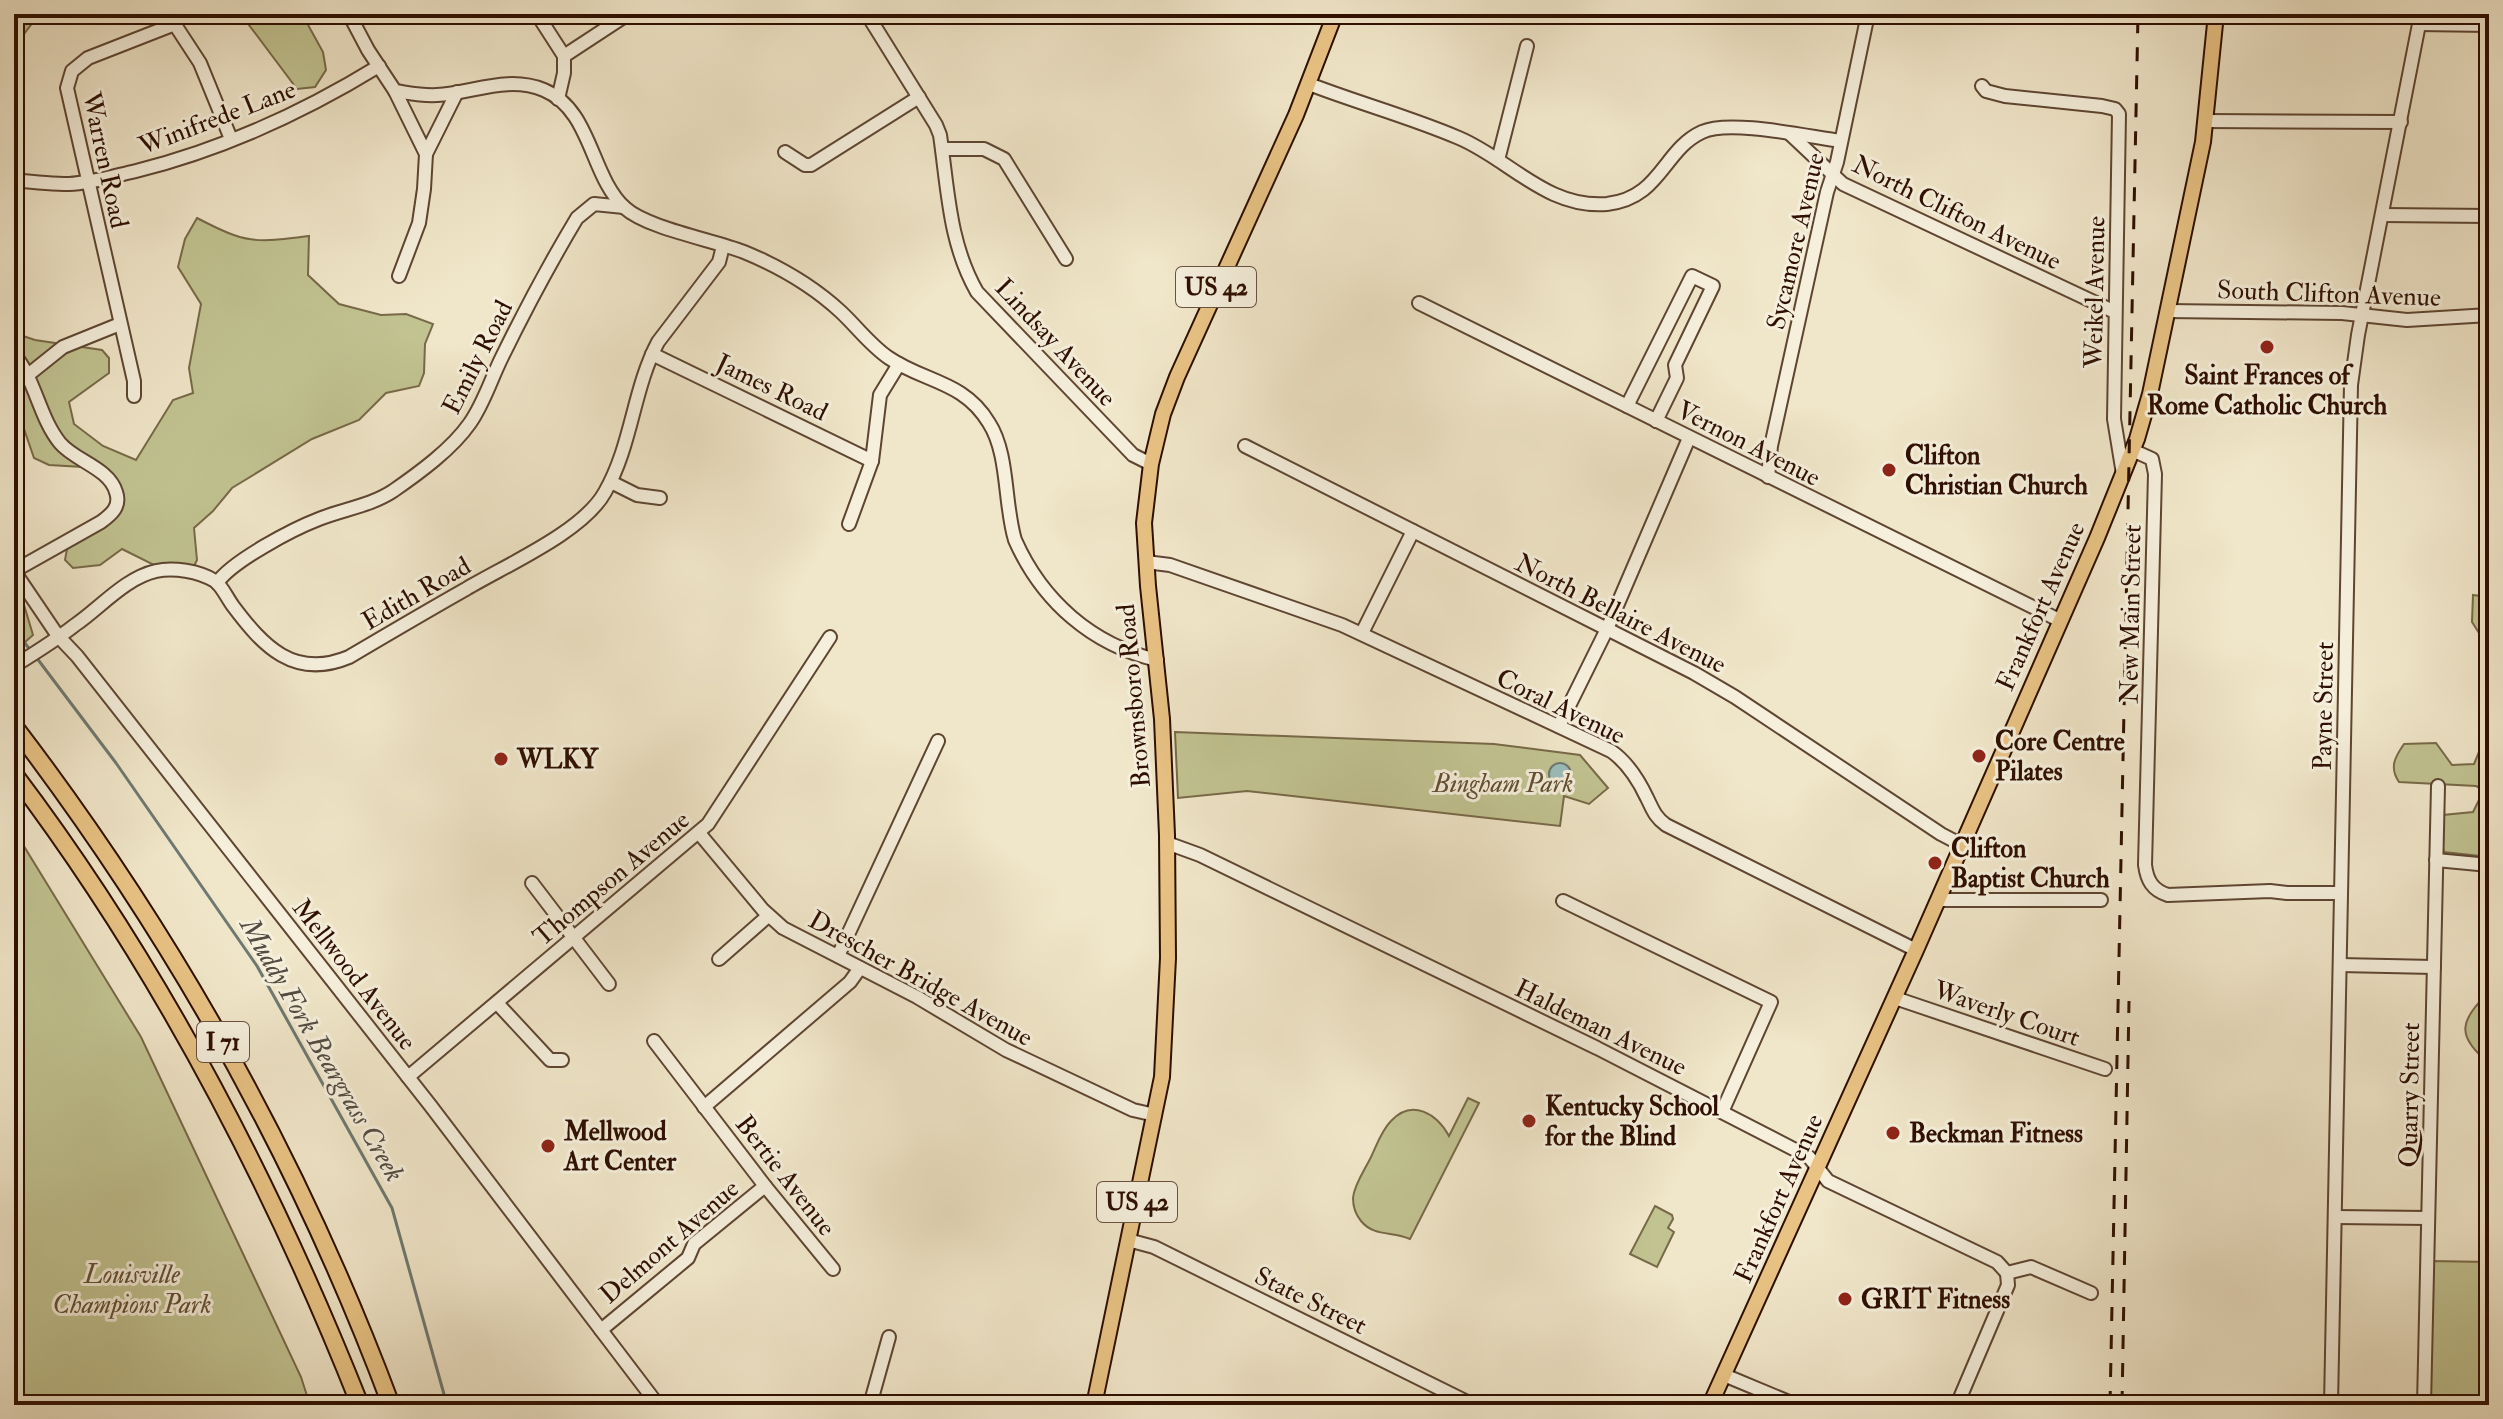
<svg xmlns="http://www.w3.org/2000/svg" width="2503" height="1419" font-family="'IM FELL Double Pica',serif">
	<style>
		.green { fill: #c1c391; stroke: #786948; stroke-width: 2 }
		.water { fill: #9bbebc; stroke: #6f7871; stroke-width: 2 }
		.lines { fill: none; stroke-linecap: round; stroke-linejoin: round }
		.stream { stroke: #6f7871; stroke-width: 3 }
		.minor-casing { stroke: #5e4532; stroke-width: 16 }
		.major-casing { stroke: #2e0f00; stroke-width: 18 }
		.highway-casing { stroke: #2e0f00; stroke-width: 20 }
		.minor { stroke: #f5efdc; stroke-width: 12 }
		.major { stroke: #e8c384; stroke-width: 14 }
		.highway { stroke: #e8c384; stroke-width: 16 }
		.rail { stroke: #2e0f00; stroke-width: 3; stroke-dasharray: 14 14; stroke-linecap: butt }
		.poi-dot { fill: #8f2418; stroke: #f5efdc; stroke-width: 3 }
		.labels { text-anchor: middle; stroke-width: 6; stroke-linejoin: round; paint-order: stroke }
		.shield { fill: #f5efdc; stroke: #6a5242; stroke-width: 2 }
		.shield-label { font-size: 24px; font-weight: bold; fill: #2e0f00 }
		.street-label { font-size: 26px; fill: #2e0f00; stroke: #f5efdc }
		.poi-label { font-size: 26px; font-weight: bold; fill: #2e0f00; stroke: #f5efdc; text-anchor: start }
		.park-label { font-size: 26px; font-style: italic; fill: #614e33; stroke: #f5efdc }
		.water-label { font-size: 28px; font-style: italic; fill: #544c42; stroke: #f5efdc }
	</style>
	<rect width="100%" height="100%" fill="#f0e6c9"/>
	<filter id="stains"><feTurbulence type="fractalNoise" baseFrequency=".0025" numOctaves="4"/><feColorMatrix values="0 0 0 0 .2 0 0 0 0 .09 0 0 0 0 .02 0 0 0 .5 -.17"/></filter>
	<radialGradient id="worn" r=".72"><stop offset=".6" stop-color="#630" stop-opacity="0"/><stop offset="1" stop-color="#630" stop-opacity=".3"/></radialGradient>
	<g class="green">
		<polygon points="14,14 43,14 37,17 14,47"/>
		<polygon points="247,14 302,14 323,52 326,70 315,87 297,89 249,25"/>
		<path d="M197,218c50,26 57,25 112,18l-1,39 31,29 42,11 25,-1 27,10 -8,20 -1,29 -5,13 -33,7 -27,27 -47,19 -80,49 -19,23 -19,17 3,32 -3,6 -36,1 -36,-18 -22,16 -27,3 -8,-8 2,-11 40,-23 11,-16 -7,-34 -28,-9 -34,-2 -15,-7 -20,-58v-67l21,7 67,10 7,8v15l-40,29 5,22 29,22 33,14 37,-60 20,-7 -4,-25 12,-64 -23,-37 7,-28z"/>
		<polygon points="14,591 24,605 33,635 14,652"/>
		<polygon points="2473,595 2489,597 2489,674 2486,644 2472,622"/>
		<path d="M2489,728v129l-45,-5 -4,-13 3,-24 30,-3 11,-22 -8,-4 -77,-4c-10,-15 -4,-25 5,-38l32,-1 16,22 22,-1z"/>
		<polygon points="1175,732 1494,744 1580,755 1608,788 1589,804 1564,796 1560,826 1247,791 1178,798"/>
		<polygon points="14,830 141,1037 301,1377 310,1405 14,1405"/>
		<path d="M2489,992v71c-35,-28 -28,-43 0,-71z"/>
		<path d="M1468,1098l11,5 -69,136c-17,-8 -36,-2 -49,-18 -5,-6 -8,-14 -8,-23 1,-13 11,-27 17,-39 6,-12 11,-28 21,-38 21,-23 46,-7 58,15z"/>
		<polygon points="1655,1206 1672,1215 1673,1219 1668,1228 1674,1232 1657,1267 1630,1254"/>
		<polygon points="2430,1261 2489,1262 2489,1405 2427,1405"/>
	</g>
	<circle class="water" cx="1560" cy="774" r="11"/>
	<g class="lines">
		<g class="stream">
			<polyline points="14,629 31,651"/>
			<polyline points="36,657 116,763 257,966 392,1208 447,1405"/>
		</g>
		<defs>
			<g id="minor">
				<polyline points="168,14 200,63 231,139"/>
				<path d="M349,14l19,36 27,41c14,2 27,5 42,4 36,-2 70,-20 107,-5 48,20 46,86 81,118 22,20 88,32 119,44 34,14 70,35 97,60 16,15 30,34 48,46 35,24 75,23 100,65 20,31 15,81 26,117 27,61 77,105 142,120"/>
				<polyline points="537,14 564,56 628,14"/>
				<path d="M867,14l69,111 4,10c8,55 9,108 37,157l156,163 18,9"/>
				<polyline points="1245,15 1245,14"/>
				<polyline points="2419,24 2489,25"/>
				<path d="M1309,84c49,19 101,33 150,54 50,21 88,71 148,66 54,-6 56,-54 95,-72 28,-13 107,5 139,9"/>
				<polyline points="1982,86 1986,91 2005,96 2102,106 2115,109 2119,114 2114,419 2123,474"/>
				<polyline points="395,91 426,154 424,189 419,223 399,276"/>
				<polyline points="558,99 564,73 564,56"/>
				<polyline points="2206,121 2401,122"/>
				<polyline points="1791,135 1843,184 2115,312"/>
				<polyline points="942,149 984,149 1004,159 1066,259"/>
				<polyline points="785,152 805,165 811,165 919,97"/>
				<polyline points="426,154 457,92"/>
				<polyline points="1498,160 1527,46"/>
				<path d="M14,180c18,2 37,4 55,4 23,-1 45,-8 67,-13 85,-21 168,-59 243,-105"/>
				<polyline points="2383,215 2489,216"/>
				<polyline points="1419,303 2059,620"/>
				<polyline points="2167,311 2342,313 2407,320 2489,315"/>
				<path d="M14,354c22,27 25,63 46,89 15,18 49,25 56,49 5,14 -4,22 -15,30l-87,49"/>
				<polyline points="652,354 872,461"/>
				<polyline points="28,375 63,347 120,324"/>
				<polyline points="134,396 134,381 67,88 72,71 88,58 175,24"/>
				<polyline points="1627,406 1692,276 1713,286 1675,365 1677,378 1656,421"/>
				<polyline points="1245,446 1694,673 1735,697 1941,834 1962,845"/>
				<path d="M2132,450l20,9 3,15 -10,391c2,15 7,25 23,30l102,-4 17,2h54"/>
				<polyline points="1768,477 1771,446 1827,192 1837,162 1868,14"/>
				<polyline points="611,482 637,495 660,498"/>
				<polyline points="849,524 872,461 880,395 899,364"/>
				<path d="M1146,562l24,3 172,60 269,126c16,11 28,30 36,47 6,12 8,19 19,27l250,125"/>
				<polyline points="14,571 58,636 77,656 430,1105 658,1405"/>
				<path d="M217,583c15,-22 76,-54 102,-64 25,-10 51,-13 74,-28 26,-18 59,-42 77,-68 14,-20 21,-44 32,-66 23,-47 48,-94 75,-139l17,-14 30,3"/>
				<polyline points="1362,633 1413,531"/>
				<path d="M14,666c21,-13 42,-26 61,-41 25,-17 50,-47 81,-54 17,-4 43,0 59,10 7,5 12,17 18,25 30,40 61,74 116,51 39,-23 78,-46 117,-68 40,-24 117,-57 139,-97 27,-47 28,-103 53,-150l61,-80 4,-16"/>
				<polyline points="1559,726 1607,629 1689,438"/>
				<polyline points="699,833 763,910 783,928 917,997 1006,1050 1133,1110 1155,1115"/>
				<polyline points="1167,843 1200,855 1597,1048 1809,1157 1828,1181 1997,1262 2007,1273"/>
				<polyline points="2436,860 2489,865"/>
				<polyline points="532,883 609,984"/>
				<polyline points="1938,900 2101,900"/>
				<polyline points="1563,901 1771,1002 1722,1112"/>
				<polyline points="838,956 938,741"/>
				<polyline points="719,959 768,916"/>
				<polyline points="2340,965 2434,967"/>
				<polyline points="1895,998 2105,1069"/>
				<polyline points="497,1003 550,1060 562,1060"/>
				<polyline points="654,1041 765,1186 833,1269"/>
				<polyline points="408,1077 708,824 830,637"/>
				<polyline points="704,1107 850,982 860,968"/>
				<polyline points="2335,1217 2428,1218"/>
				<polyline points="1128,1240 1154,1247 1473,1405"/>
				<polyline points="2007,1273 2031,1267 2091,1293"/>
				<polyline points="601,1330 688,1258 694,1244 765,1186"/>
				<polyline points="1724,1375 1796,1405"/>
				<polyline points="870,1405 889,1337"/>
				<polyline points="1957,1405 2008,1285 2007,1273"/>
				<polyline points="2331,1405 2351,385 2358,335 2421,14"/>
				<polyline points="2424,1405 2438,786"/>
			</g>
			<g id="major">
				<polyline points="1094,1405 1162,1077 1168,958 1167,835 1162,719 1148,586 1144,523 1151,464 1163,414 1177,377 1296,115 1335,14"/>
				<polyline points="1710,1405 1916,950 2097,538 2137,439 2150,394 2203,142 2216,14"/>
			</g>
			<g id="highway">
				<path d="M14,726c158,207 286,435 377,679"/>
				<path d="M14,774c146,193 257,407 346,631"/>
			</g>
		</defs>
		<use href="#minor" class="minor-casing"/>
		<use href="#major" class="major-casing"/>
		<use href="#highway" class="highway-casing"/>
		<use href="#minor" class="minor"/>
		<use href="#major" class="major"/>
		<use href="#highway" class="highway"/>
		<g class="rail">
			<polyline points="2110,1405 2138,14"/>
			<polyline points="2122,1405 2129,1001"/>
		</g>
	</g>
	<g class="poi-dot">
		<circle cx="2267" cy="347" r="8"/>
		<circle cx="1889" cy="470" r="8"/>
		<circle cx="1979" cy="756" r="8"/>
		<circle cx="501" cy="759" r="8"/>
		<circle cx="1935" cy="863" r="8"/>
		<circle cx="1529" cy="1121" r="8"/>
		<circle cx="1893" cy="1133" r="8"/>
		<circle cx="548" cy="1146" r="8"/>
		<circle cx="1845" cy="1299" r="8"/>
	</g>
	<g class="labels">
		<g class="shield">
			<rect x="1176" y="267" width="80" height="40" rx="6"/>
			<rect x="197" y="1022" width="52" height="40" rx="6"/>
			<rect x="1097" y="1182" width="80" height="40" rx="6"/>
		</g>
		<g class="shield-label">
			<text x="1216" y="295">US 42</text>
			<text x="223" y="1050">I 71</text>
			<text x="1137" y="1210">US 42</text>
		</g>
		<g class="street-label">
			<text transform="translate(217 117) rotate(-21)" y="9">Winifrede Lane</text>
			<text transform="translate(106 160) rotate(78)" y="9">Warren Road</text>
			<text transform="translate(1957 212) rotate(26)" y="9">North Clifton Avenue</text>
			<text transform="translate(1795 241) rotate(-77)" y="9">Sycamore Avenue</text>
			<text transform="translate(2094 292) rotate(-89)" y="9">Weikel Avenue</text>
			<text transform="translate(2329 293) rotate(2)" y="9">South Clifton Avenue</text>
			<text transform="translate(1056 342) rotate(47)" y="9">Lindsay Avenue</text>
			<text transform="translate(477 357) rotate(-63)" y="9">Emily Road</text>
			<text transform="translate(772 387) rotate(26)" y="9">James Road</text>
			<text transform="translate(1749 443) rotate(27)" y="9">Vernon Avenue</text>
			<text transform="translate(416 593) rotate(-30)" y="9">Edith Road</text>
			<text transform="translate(2040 606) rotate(-66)" y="9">Frankfort Avenue</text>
			<text transform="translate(1621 613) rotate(27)" y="9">North Bellaire Avenue</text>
			<text transform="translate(2130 614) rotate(-89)" y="9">New Main Street</text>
			<text transform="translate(1133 696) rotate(-95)" y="9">Brownsboro Road</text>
			<text transform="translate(1561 706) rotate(26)" y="9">Coral Avenue</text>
			<text transform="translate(2323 706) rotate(-89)" y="9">Payne Street</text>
			<text transform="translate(611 878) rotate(-40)" y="9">Thompson Avenue</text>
			<text transform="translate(355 974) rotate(52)" y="9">Mellwood Avenue</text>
			<text transform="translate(921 978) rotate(29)" y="9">Drescher Bridge Avenue</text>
			<text transform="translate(2007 1013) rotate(19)" y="9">Waverly Court</text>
			<text transform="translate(1601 1027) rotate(26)" y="9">Haldeman Avenue</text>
			<text transform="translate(2409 1095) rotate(-89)" y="9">Quarry Street</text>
			<text transform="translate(786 1175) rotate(52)" y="9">Bertie Avenue</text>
			<text transform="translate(1778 1198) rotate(-66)" y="9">Frankfort Avenue</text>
			<text transform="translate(669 1241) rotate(-41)" y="9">Delmont Avenue</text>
			<text transform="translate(1311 1300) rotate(26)" y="9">State Street</text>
		</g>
		<g class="poi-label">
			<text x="2267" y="384" text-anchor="middle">Saint Frances of<tspan x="2267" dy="30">Rome Catholic Church</tspan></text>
			<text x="1905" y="464">Clifton<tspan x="1905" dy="30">Christian Church</tspan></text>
			<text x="1995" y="750">Core Centre<tspan x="1995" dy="30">Pilates</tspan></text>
			<text x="517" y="768">WLKY</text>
			<text x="1951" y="857">Clifton<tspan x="1951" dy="30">Baptist Church</tspan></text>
			<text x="1545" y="1115">Kentucky School<tspan x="1545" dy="30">for the Blind</tspan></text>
			<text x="564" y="1140">Mellwood<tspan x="564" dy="30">Art Center</tspan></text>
			<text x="1909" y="1142">Beckman Fitness</text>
			<text x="1861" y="1308">GRIT Fitness</text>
		</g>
		<g class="park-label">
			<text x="1503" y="792">Bingham Park</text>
			<text x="132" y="1283">Louisville<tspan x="132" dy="30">Champions Park</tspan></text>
		</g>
		<g class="water-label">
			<text transform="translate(323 1049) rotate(60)" y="10">Muddy Fork Beargrass Creek</text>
		</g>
	</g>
	<rect width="2503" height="1419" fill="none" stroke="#f0e6c9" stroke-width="48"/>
	<rect x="16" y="16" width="2471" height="1387" fill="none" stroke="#2e0f00" stroke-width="4"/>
	<rect x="24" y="24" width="2455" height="1371" fill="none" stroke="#2e0f00" stroke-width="2"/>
	<rect width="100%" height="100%" filter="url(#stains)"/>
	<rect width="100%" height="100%" fill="url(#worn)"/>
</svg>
